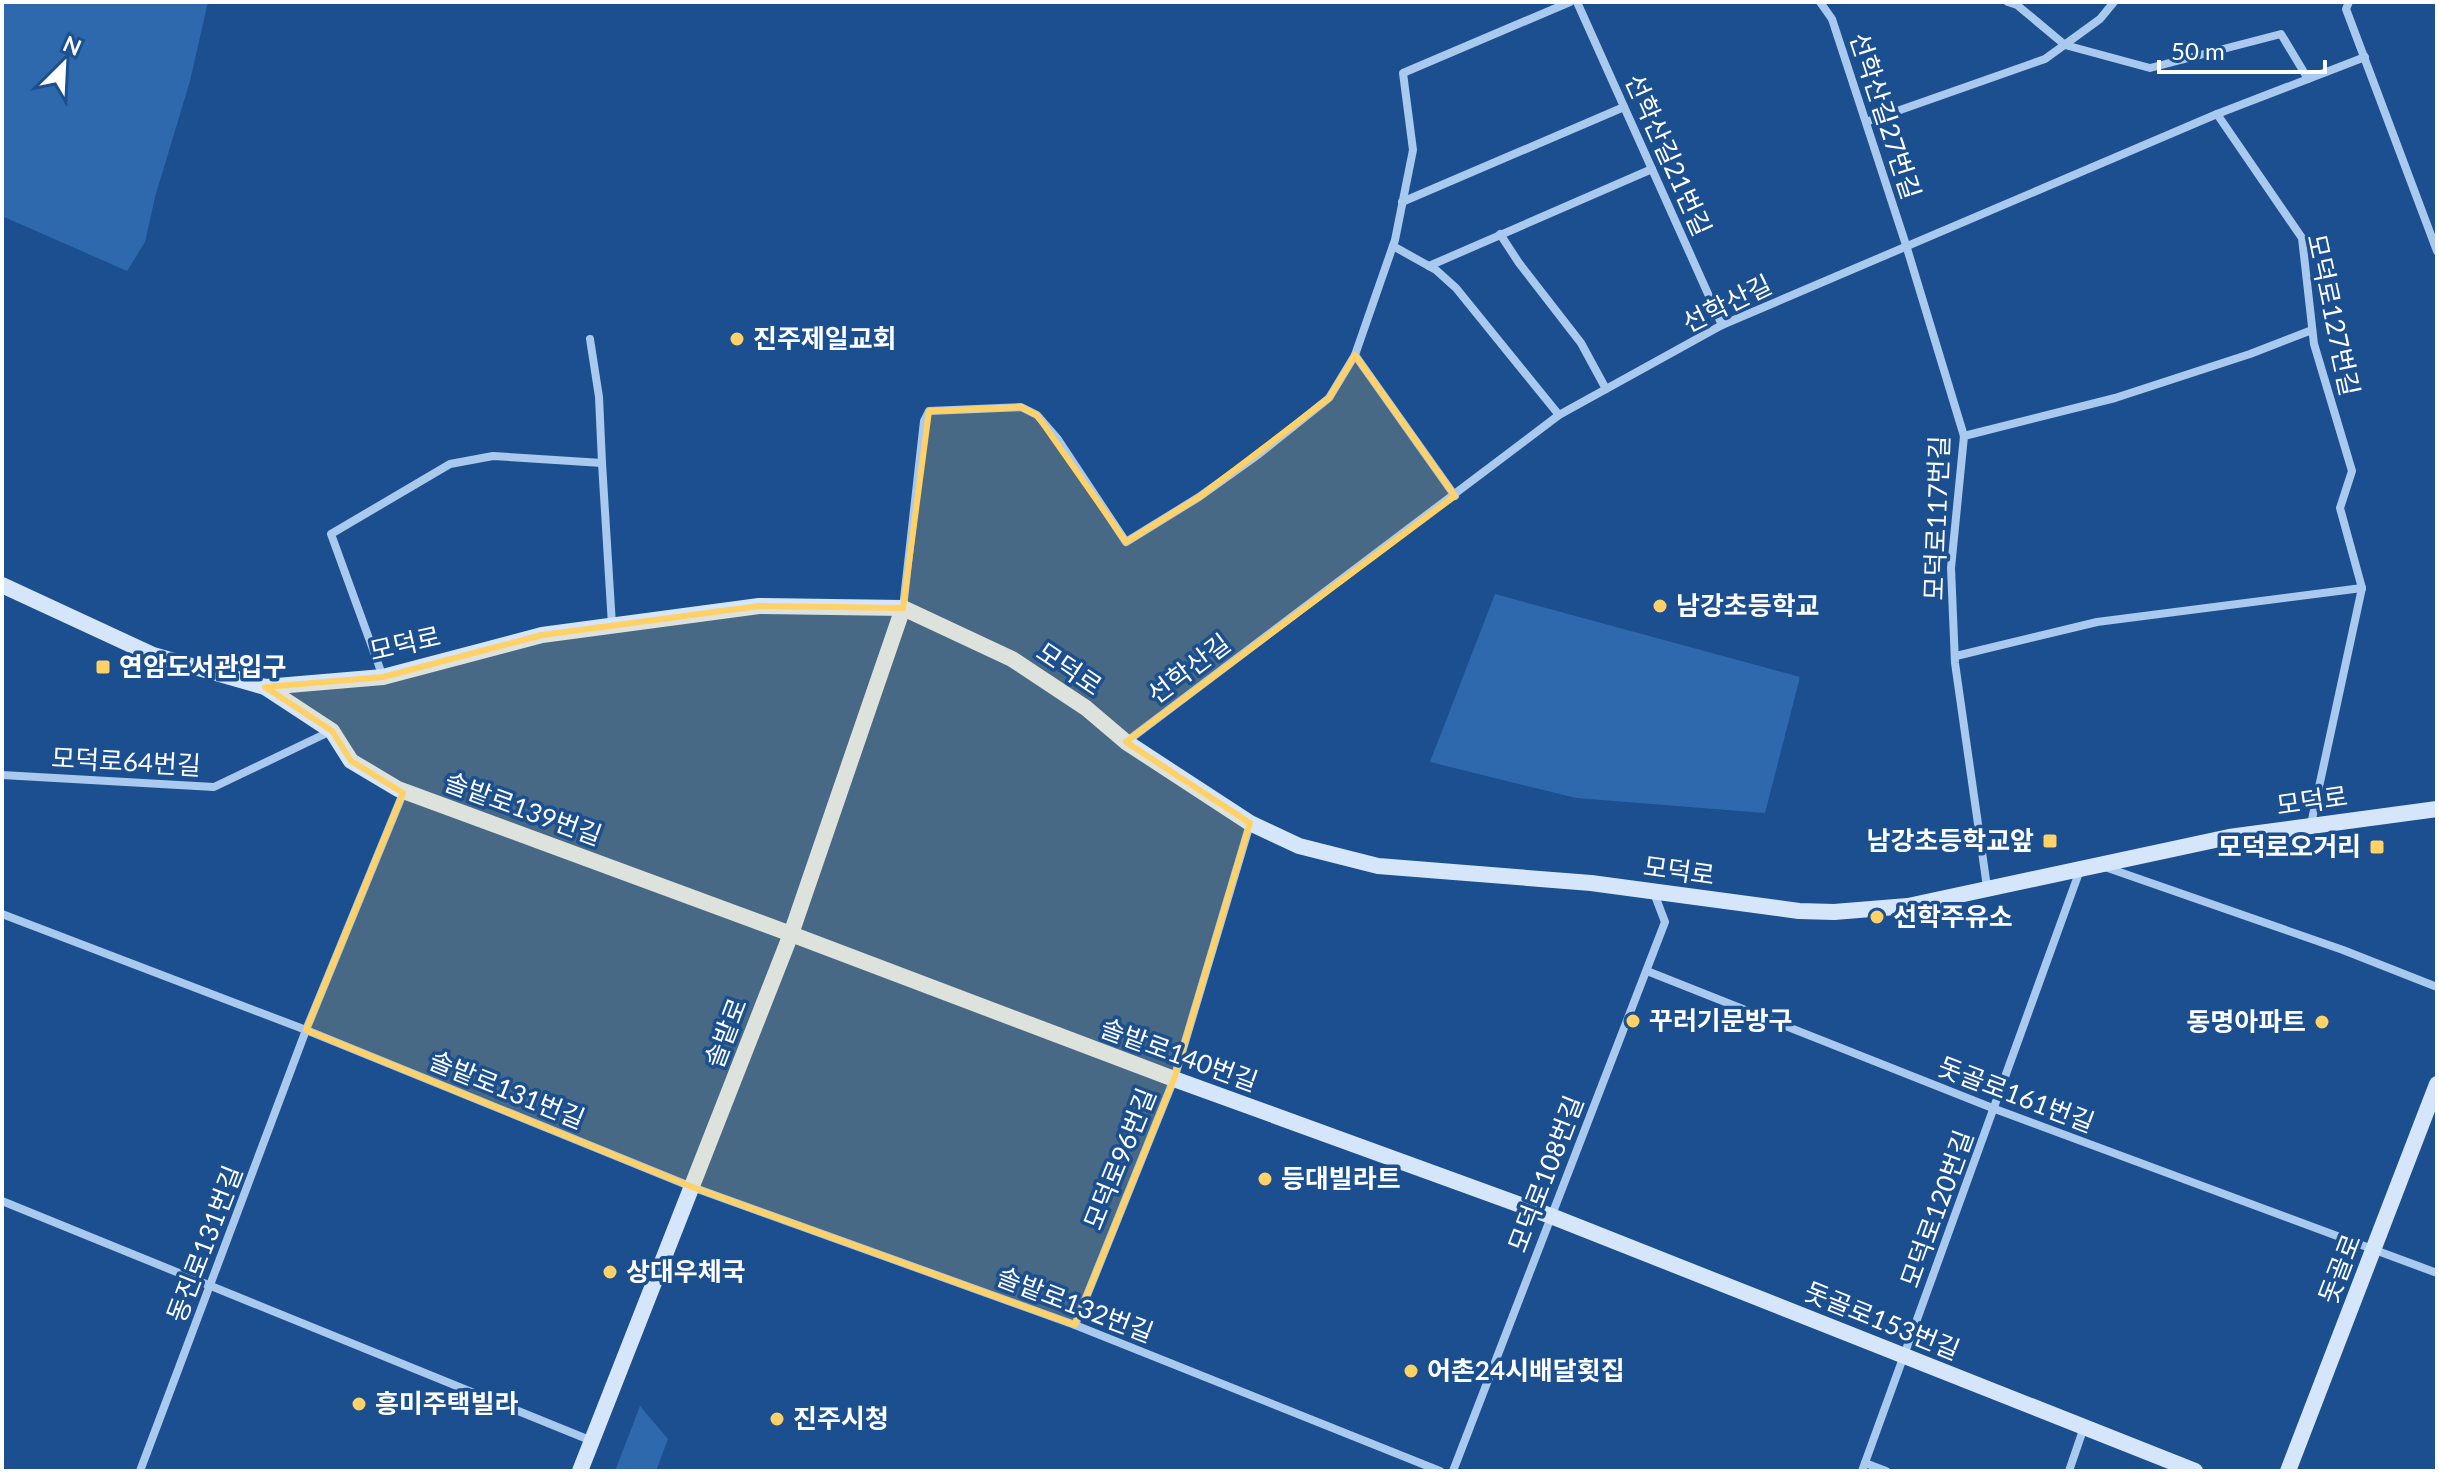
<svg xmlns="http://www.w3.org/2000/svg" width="2439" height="1473" font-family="Lato,'Noto Sans KR',sans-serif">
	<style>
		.green { fill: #2e69ad }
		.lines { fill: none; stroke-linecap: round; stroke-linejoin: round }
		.street { stroke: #a9c9ee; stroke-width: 8 }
		.secondary { stroke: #d6e6fa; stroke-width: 16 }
		.marked { fill: #ffd166; fill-opacity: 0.2; stroke: #ffd166; stroke-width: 6; stroke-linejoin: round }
		.poi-dot { fill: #ffd166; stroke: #1b4f8f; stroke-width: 3 }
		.labels { text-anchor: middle; stroke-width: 7; stroke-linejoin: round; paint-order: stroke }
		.street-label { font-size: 26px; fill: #fff; stroke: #1b4f8f }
		.poi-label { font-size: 26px; font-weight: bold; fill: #fff; stroke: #1b4f8f; text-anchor: start }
	</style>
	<rect width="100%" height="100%" fill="#1b4f8f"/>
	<g class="green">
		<polygon points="2,2 208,2 190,81 155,197 145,242 127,271 2,216"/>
		<polygon points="1495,594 1800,677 1765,813 1576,798 1430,762"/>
		<polygon points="640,1406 668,1439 656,1471 615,1471"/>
	</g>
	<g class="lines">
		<g class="street">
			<polyline points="1577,2 1722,325"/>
			<polyline points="1820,2 1832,19 1906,245 1964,436 1951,568 1955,663 1987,887"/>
			<polyline points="2008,2 2017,5 2065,45 2150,68 2281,34 2308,79"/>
			<polyline points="2349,2 2346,9 2437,251"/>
			<polyline points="2217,114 2302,238 2314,344 2352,471 2340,508 2362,588 2311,824"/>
			<polyline points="1866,122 2045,59 2100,19 2114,2"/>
			<polyline points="1402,202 1624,107"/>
			<polyline points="1500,234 1519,263 1581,343 1606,389"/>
			<polyline points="1393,246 1436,270 1456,288 1559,415"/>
			<polyline points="1429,266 1652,169"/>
			<polyline points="1964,436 2115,398 2250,354 2312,330"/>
			<polyline points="602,463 612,625"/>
			<polyline points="1455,496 1355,355 1395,240 1413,150 1403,73 1570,2"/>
			<polyline points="903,608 924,421 929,411 1021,407 1037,415 1057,438 1126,542 1199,497 1259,454 1329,398 1355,355"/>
			<polyline points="1956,656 2097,622 2362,588"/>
			<polyline points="383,677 331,534 450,464 493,456 602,463 599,397 590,339"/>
			<polyline points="1126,742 1559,415 1722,325 2217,114 2365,57"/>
			<polyline points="2,775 214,787 331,731"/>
			<polyline points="2105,867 2343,950 2437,987"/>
			<polyline points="2,914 306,1030 692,1187 1075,1325 1440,1471"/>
			<polyline points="1647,971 1995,1109 2437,1273"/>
			<polyline points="2,1201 592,1441"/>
			<polyline points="1075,1325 1174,1079 1250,824"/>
			<polyline points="1865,1463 1886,1471"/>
			<polyline points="140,1471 306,1030 404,791"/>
			<polyline points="1453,1471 1665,922 1654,893"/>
			<polyline points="1862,1471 2080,870"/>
			<polyline points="2069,1471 2084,1427"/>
		</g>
		<g class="secondary">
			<polyline points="2,585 153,655 265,687 383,677 542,635 759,606 903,608 1012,659 1086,708 1126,742 1250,823 1299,846 1378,866 1591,883 1799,911 1834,912 1908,906 2229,837 2437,809"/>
			<polyline points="265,687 332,731 351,761 398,789 791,934 1174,1079 1551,1216 2195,1471"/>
			<polyline points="580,1471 791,934 903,608"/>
			<polyline points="2288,1471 2437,1084"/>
		</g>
	</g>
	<path class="marked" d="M1355,355l100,141 -329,246 124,81 -76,256 -99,246 -383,-138 -386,-157 97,-237 -52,-32 -19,-30 -67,-44 118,-10 159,-42 217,-29 144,2 26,-197 92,-4 16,8 89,127 73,-45 130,-99z"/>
	<g class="poi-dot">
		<circle cx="737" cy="339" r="8"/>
		<circle cx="1660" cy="606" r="8"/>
		<rect x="95" y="659" width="16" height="16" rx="4"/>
		<rect x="2042" y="833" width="16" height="16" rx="4"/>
		<rect x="2369" y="839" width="16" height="16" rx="4"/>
		<circle cx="1877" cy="917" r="8"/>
		<circle cx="1633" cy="1021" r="8"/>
		<circle cx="2322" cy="1022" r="8"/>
		<circle cx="1265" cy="1179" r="8"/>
		<circle cx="610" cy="1272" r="8"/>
		<circle cx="1411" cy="1371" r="8"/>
		<circle cx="359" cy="1404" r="8"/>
		<circle cx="777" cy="1419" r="8"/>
	</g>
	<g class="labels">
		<g class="street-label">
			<text transform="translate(1885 116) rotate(72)" y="9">선학산길27번길</text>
			<text transform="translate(1668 155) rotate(66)" y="9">선학산길21번길</text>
			<text transform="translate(1727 304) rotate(-26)" y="9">선학산길</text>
			<text transform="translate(2333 315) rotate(78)" y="9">모덕로127번길</text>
			<text transform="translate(1937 518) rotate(-88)" y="9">모덕로117번길</text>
			<text transform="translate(405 644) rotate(-13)" y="9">모덕로</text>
			<text transform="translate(1069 669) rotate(34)" y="9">모덕로</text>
			<text transform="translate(1189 669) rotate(-37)" y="9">선학산길</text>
			<text transform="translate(126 762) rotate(3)" y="9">모덕로64번길</text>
			<text transform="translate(2312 801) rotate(-8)" y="9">모덕로</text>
			<text transform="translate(523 809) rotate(20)" y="9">솔밭로139번길</text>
			<text transform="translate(1679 871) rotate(8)" y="9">모덕로</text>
			<text transform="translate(726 1033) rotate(-69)" y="9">솔밭로</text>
			<text transform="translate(1179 1055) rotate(20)" y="9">솔밭로140번길</text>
			<text transform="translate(507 1090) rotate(22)" y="9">솔밭로131번길</text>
			<text transform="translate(2016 1095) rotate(21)" y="9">돗골로161번길</text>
			<text transform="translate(1120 1159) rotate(-68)" y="9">모덕로96번길</text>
			<text transform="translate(1546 1174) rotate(-69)" y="9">모덕로108번길</text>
			<text transform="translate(1937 1209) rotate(-70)" y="9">모덕로120번길</text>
			<text transform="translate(205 1244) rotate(-69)" y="9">동진로131번길</text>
			<text transform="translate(2340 1269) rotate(-69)" y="9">돗골로</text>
			<text transform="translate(1075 1305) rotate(21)" y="9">솔밭로132번길</text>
			<text transform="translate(1882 1321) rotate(22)" y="9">돗골로153번길</text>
		</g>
		<g class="poi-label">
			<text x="753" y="348">진주제일교회</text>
			<text x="1676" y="615">남강초등학교</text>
			<text x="119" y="676">연암도서관입구</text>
			<text x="2034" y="850" text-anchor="end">남강초등학교앞</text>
			<text x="2361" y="856" text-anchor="end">모덕로오거리</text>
			<text x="1893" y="926">선학주유소</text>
			<text x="1649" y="1030">꾸러기문방구</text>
			<text x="2306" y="1031" text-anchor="end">동명아파트</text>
			<text x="1281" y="1188">등대빌라트</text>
			<text x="626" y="1281">상대우체국</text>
			<text x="1427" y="1380">어촌24시배달횟집</text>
			<text x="375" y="1413">흥미주택빌라</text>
			<text x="793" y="1428">진주시청</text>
		</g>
	</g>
	<rect width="2439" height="1473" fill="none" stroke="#ffffff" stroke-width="8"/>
	<g transform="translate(64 64) rotate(24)" stroke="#1b4f8f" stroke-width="6" paint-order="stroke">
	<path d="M0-6L14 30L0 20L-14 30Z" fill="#ffffff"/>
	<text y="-12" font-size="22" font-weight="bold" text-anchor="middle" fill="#ffffff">N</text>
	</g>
	<path d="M2159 60v12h166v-12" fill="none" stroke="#ffffff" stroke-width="4"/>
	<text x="2171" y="60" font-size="24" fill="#ffffff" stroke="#1b4f8f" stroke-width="6" paint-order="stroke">50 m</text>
</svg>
